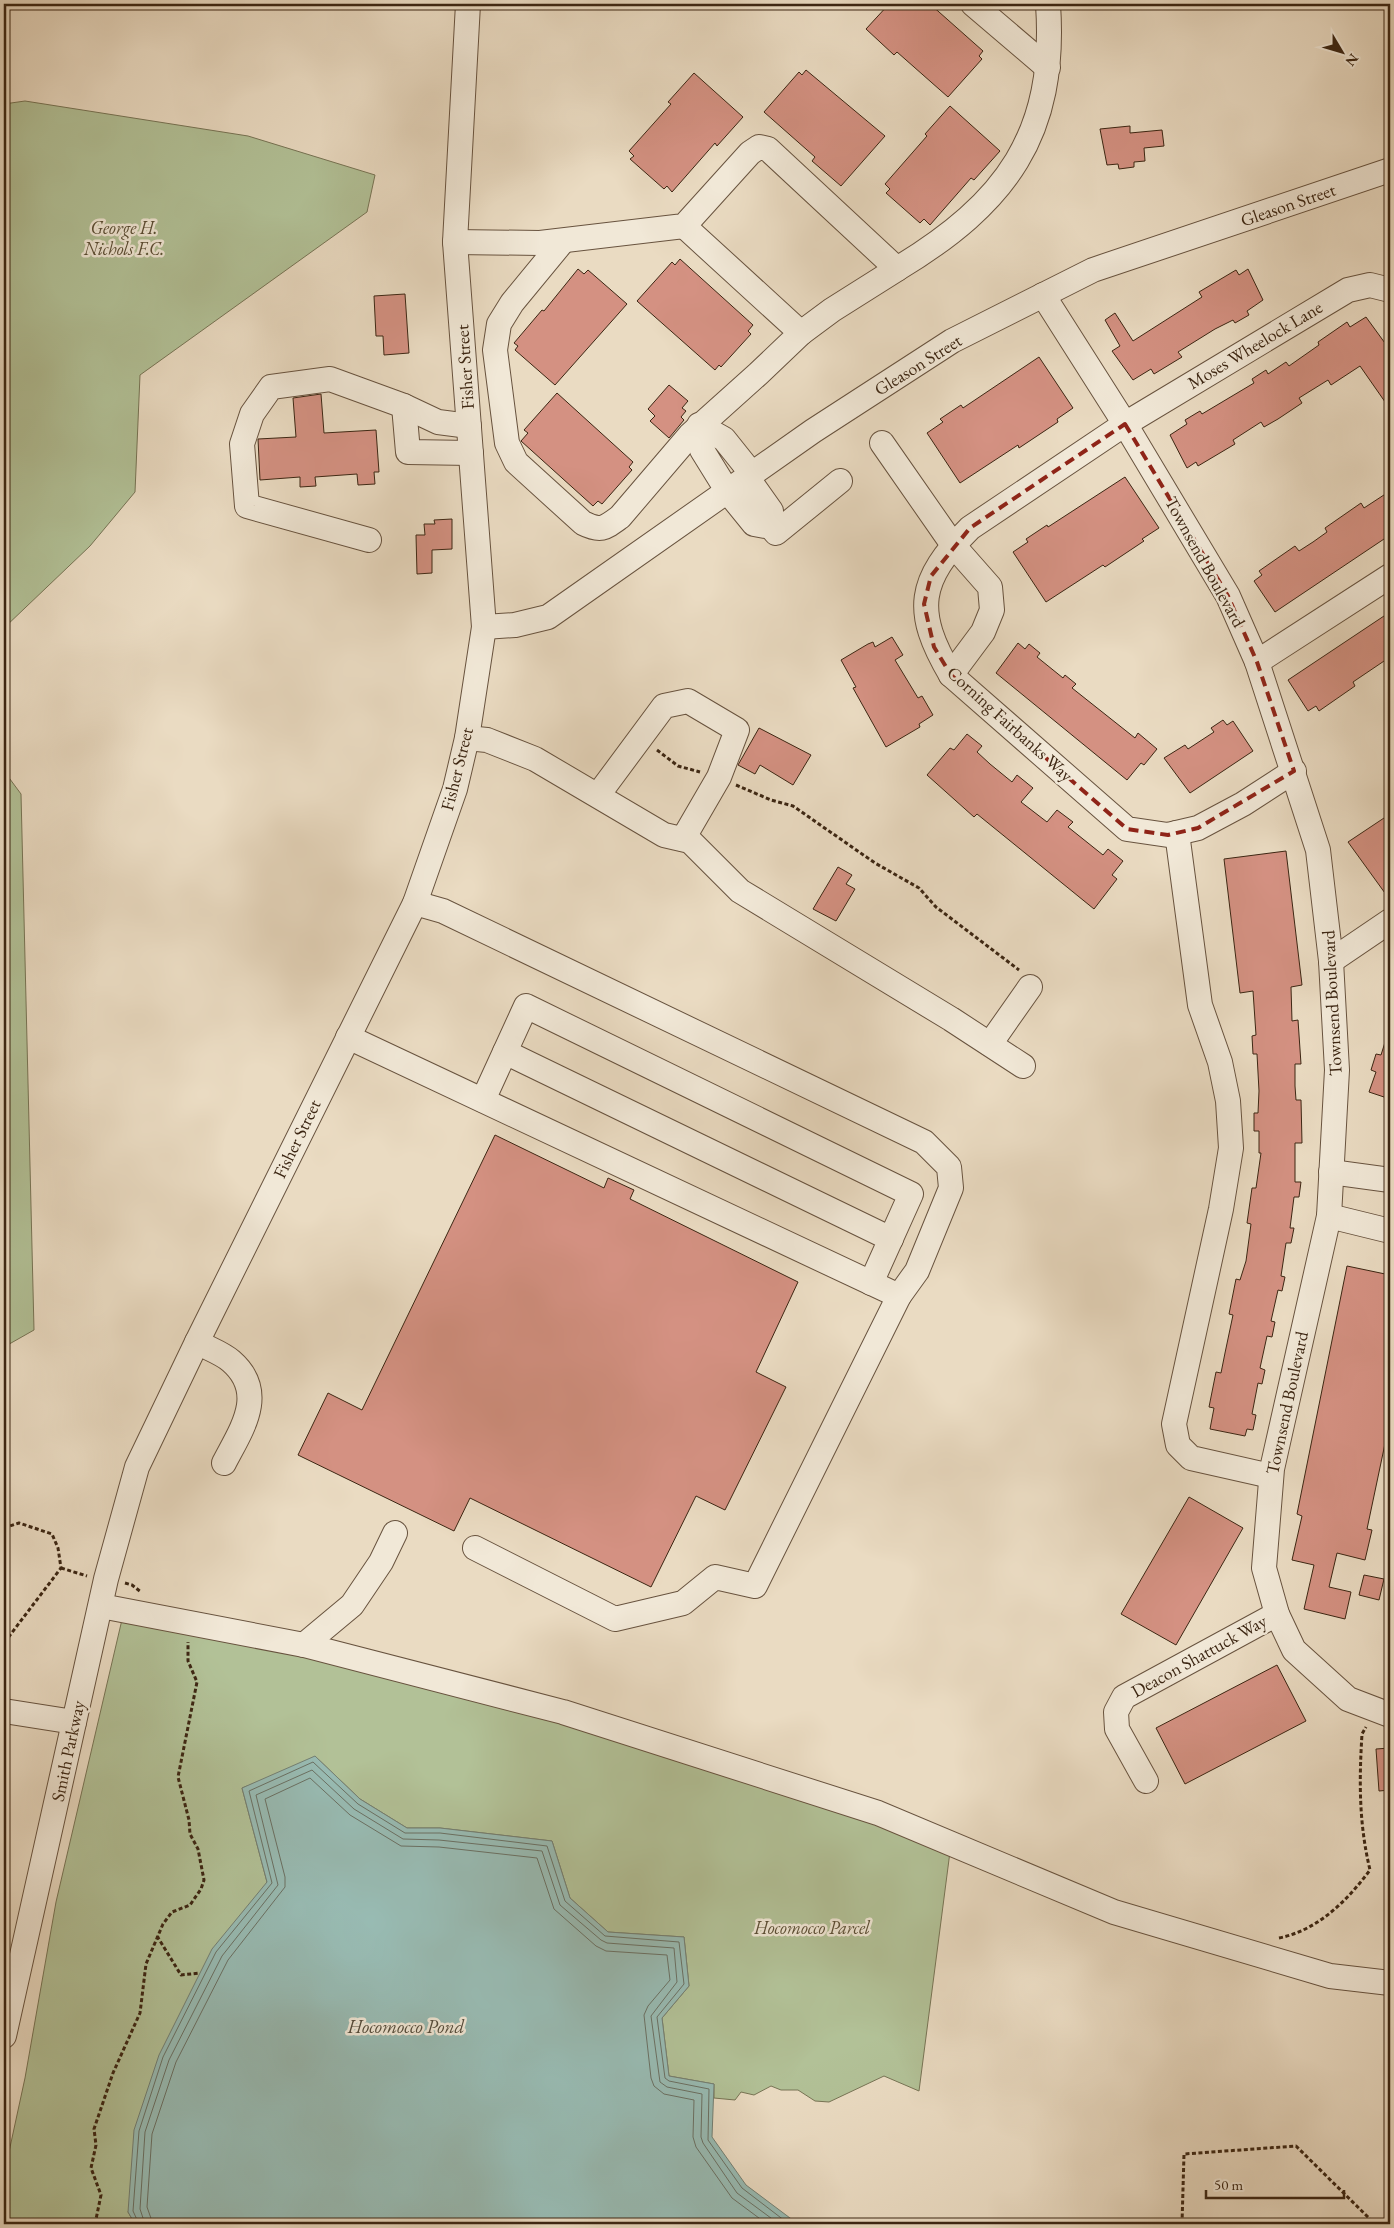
<svg xmlns="http://www.w3.org/2000/svg" width="1394" height="2228" font-family="'EB Garamond',serif">
	<style>
		.green { fill: #b2c197; stroke: #777455 }
		.water { fill: #98bbb3; stroke: #737f73 }
		.lines { fill: none; stroke-linecap: round; stroke-linejoin: round }
		.shore { stroke: #6a7063; stroke-width: 1 }
		.building { fill: #d49182; stroke: #3c2613 }
		.minor-casing { stroke: #68533f; stroke-width: 26 }
		.path { stroke: #3c2613; stroke-width: 3; stroke-dasharray: 4 2.5; stroke-linecap: butt }
		.minor { stroke: #f1e8d7; stroke-width: 24 }
		.marked { fill: none; stroke: #8f2418; stroke-width: 4; stroke-dasharray: 10 6; stroke-linejoin: round }
		.labels { text-anchor: middle; stroke-width: 5; stroke-linejoin: round; paint-order: stroke }
		.street-label { font-size: 18px; fill: #3c2613; stroke: #f1e8d7 }
		.park-label { font-size: 18px; font-style: italic; fill: #5a4d34; stroke: #f1e8d7 }
		.water-label { font-size: 19px; font-style: italic; fill: #534b3b; stroke: #f1e8d7 }
	</style>
	<rect width="100%" height="100%" fill="#eadbc2"/>
	<filter id="stains"><feTurbulence type="fractalNoise" baseFrequency=".004" numOctaves="4"/><feColorMatrix values="0 0 0 0 .2 0 0 0 0 .09 0 0 0 0 .02 0 0 0 .5 -.17"/></filter>
	<radialGradient id="worn" r=".72"><stop offset=".6" stop-color="#630" stop-opacity="0"/><stop offset="1" stop-color="#630" stop-opacity=".3"/></radialGradient>
	<g class="green">
		<polygon points="25,101 248,136 375,175 367,212 140,375 135,492 90,546 4,628 4,104"/>
		<polygon points="4,771 21,794 34,1330 4,1347"/>
		<polygon points="124,1611 304,1645 878,1813 951,1844 919,2091 884,2076 829,2102 815,2101 798,2090 781,2090 771,2086 754,2095 741,2092 735,2100 714,2098 714,2084 669,2076 662,2018 689,1986 684,1937 608,1932 570,1898 552,1841 440,1828 407,1828 360,1799 318,1759 242,1788 267,1882 128,2212 135,2224 4,2224 4,2175 25,2078 56,1902"/>
	</g>
	<polygon class="water" points="315,1756 360,1799 407,1828 440,1828 552,1841 570,1898 608,1932 684,1937 689,1986 662,2018 669,2076 714,2084 712,2137 746,2185 798,2224 135,2224 128,2212 134,2130 159,2055 212,1949 267,1882 242,1788"/>
	<g class="lines">
		<g class="shore">
			<polyline points="139,2224 133,2211 139,2131 163,2057 216,1952 272,1883 249,1791 313,1762 358,1804 405,1833 440,1833 547,1846 565,1901 605,1936 679,1942 684,1984 657,2017 665,2078 669,2081 709,2089 708,2140 742,2188 789,2224"/>
			<polyline points="145,2224 140,2209 145,2132 169,2060 222,1956 278,1885 256,1795 312,1770 354,1809 403,1839 439,1840 542,1851 560,1905 601,1940 607,1943 674,1948 677,1982 651,2016 660,2082 667,2087 702,2094 701,2137 703,2143 737,2193 779,2224"/>
			<polyline points="153,2224 147,2207 152,2134 176,2062 228,1960 285,1887 285,1877 265,1799 310,1778 350,1815 401,1846 439,1847 537,1858 554,1909 596,1946 606,1951 667,1955 670,1980 648,2006 644,2015 651,2078 654,2086 664,2094 694,2100 693,2137 696,2147 732,2198 767,2224"/>
		</g>
	</g>
	<g class="building">
		<polygon points="889,4 930,4 983,51 979,56 982,59 948,97 897,52 894,55 866,29"/>
		<polygon points="806,70 885,136 841,186 812,161 815,157 764,112 799,72 802,75"/>
		<polygon points="694,73 743,117 717,146 715,143 672,192 667,186 664,189 630,159 634,156 629,151 671,104 668,102"/>
		<polygon points="950,106 1000,151 974,180 971,178 930,225 924,219 920,223 886,193 890,189 885,184 927,136 925,134"/>
		<polygon points="1130,126 1130,133 1162,130 1164,146 1144,148 1145,161 1134,162 1134,167 1119,169 1118,164 1107,165 1100,129"/>
		<polygon points="680,259 753,325 748,331 751,334 721,367 719,365 715,370 637,301 672,262 675,265"/>
		<polygon points="578,269 584,274 588,270 627,304 555,385 515,350 518,346 514,343 542,310 544,311"/>
		<polygon points="1248,269 1263,300 1247,311 1249,315 1235,323 1233,320 1215,329 1178,352 1182,357 1154,374 1151,369 1133,380 1112,351 1120,346 1105,320 1115,313 1133,341 1202,297 1199,292 1236,270 1239,275"/>
		<polygon points="405,294 409,353 384,355 383,336 376,336 374,296"/>
		<polygon points="1366,317 1390,350 1390,409 1360,366 1331,385 1328,380 1299,398 1302,403 1278,419 1264,427 1261,422 1233,440 1235,444 1198,466 1196,462 1187,468 1170,435 1187,424 1185,420 1200,411 1202,414 1254,383 1252,379 1266,370 1268,374 1286,362 1289,366 1319,345 1318,342 1347,322 1350,327"/>
		<polygon points="1039,357 1073,408 1057,419 1058,422 1019,448 1018,445 960,483 927,433 943,422 940,419 961,405 963,408"/>
		<polygon points="669,385 688,401 682,408 686,411 681,417 684,420 669,438 650,421 655,416 648,409"/>
		<polygon points="557,393 633,462 629,467 632,470 602,504 598,501 593,506 521,441 528,433 524,430"/>
		<polygon points="321,394 324,433 376,430 379,472 374,472 375,484 358,485 357,474 315,477 316,486 300,487 300,477 260,480 258,439 296,437 293,398"/>
		<polygon points="1125,477 1159,528 1142,539 1144,541 1105,567 1103,565 1046,602 1013,552 1028,542 1026,539 1047,525 1048,527"/>
		<polygon points="1390,491 1390,535 1275,612 1254,581 1262,575 1259,571 1295,546 1299,551 1313,542 1327,532 1325,528 1361,503 1364,508"/>
		<polygon points="452,519 452,549 432,550 432,573 417,574 416,535 425,535 424,524 435,524 434,520"/>
		<polygon points="1390,612 1390,657 1353,682 1355,686 1319,711 1316,706 1308,711 1288,680"/>
		<polygon points="892,637 903,655 895,660 918,698 922,696 933,715 919,724 920,727 886,747 853,688 856,687 841,660 868,644 873,642 875,647"/>
		<polygon points="1018,643 1025,649 1029,644 1040,653 1037,657 1063,678 1065,675 1076,684 1072,688 1135,738 1138,733 1157,749 1144,765 1141,763 1127,780 996,673"/>
		<polygon points="1223,720 1227,725 1233,721 1253,751 1190,793 1164,758 1185,745 1188,749 1214,732 1211,728"/>
		<polygon points="759,728 811,755 793,785 760,765 755,774 738,765"/>
		<polygon points="967,734 982,746 977,752 990,764 1012,782 1017,775 1033,788 1021,802 1047,822 1057,810 1073,822 1068,827 1103,855 1108,849 1123,861 1112,875 1117,879 1094,909 977,814 974,817 927,775 950,748 954,750"/>
		<polygon points="1390,814 1390,900 1348,842"/>
		<polygon points="1286,851 1302,985 1291,987 1292,1021 1298,1020 1301,1064 1295,1064 1295,1086 1296,1100 1301,1100 1302,1143 1295,1143 1295,1182 1301,1182 1299,1197 1294,1197 1290,1228 1294,1228 1291,1243 1286,1243 1281,1276 1285,1277 1282,1291 1278,1290 1271,1321 1275,1322 1272,1337 1267,1336 1260,1368 1265,1370 1262,1384 1258,1383 1252,1414 1256,1415 1253,1430 1247,1429 1245,1436 1210,1429 1214,1408 1209,1407 1216,1372 1221,1373 1225,1353 1233,1315 1229,1314 1236,1279 1240,1280 1246,1261 1251,1224 1247,1223 1252,1188 1256,1188 1261,1153 1259,1153 1259,1131 1254,1131 1254,1113 1258,1113 1259,1091 1257,1054 1253,1054 1252,1036 1256,1035 1253,991 1240,993 1224,859"/>
		<polygon points="838,867 852,875 846,884 855,889 836,921 813,909"/>
		<polygon points="1387,1036 1390,1037 1390,1099 1369,1092 1376,1072 1371,1070 1376,1054 1381,1055"/>
		<polygon points="495,1135 604,1188 608,1178 634,1190 630,1199 798,1282 756,1372 786,1387 725,1510 696,1496 651,1587 470,1498 454,1531 298,1455 328,1393 362,1410"/>
		<polygon points="1347,1266 1390,1275 1390,1420 1367,1529 1372,1530 1365,1560 1337,1553 1329,1587 1351,1592 1345,1619 1304,1609 1314,1565 1292,1560 1302,1516 1297,1514"/>
		<polygon points="1189,1497 1243,1528 1176,1645 1121,1614"/>
		<polygon points="1364,1575 1384,1579 1379,1600 1359,1595"/>
		<polygon points="1277,1665 1306,1721 1185,1784 1156,1728"/>
		<polygon points="1390,1748 1390,1790 1379,1791 1376,1749"/>
	</g>
	<g class="lines">
		<defs>
			<g id="minor">
				<polyline points="973,4 1048,68"/>
				<path d="M563,241l-51,62 -13,21 -4,26 12,93 9,19 67,61c18,9 22,5 37,-6l70,-82 68,-61 43,-41 -117,-107"/>
				<path d="M455,242l85,1 144,-17 66,-73 9,-6 9,2 129,120c109,-66 160,-134 151,-265"/>
				<polyline points="1043,295 1125,424 1228,596 1257,662 1318,850 1331,961 1337,1070 1329,1216 1272,1469 1264,1568 1277,1614 1294,1650 1348,1699 1390,1715"/>
				<polyline points="801,333 832,310 897,269"/>
				<polyline points="404,406 408,452 471,453"/>
				<polyline points="882,443 953,545 990,587 992,610 983,632 951,675"/>
				<polyline points="747,477 771,511 771,527 754,524 728,492 702,450 699,425 724,439 752,474"/>
				<polyline points="771,527 776,533 840,481"/>
				<polyline points="369,540 247,506 242,444 252,414 271,387 330,379 404,406 438,422 469,426"/>
				<polyline points="484,627 515,625 548,617 813,431 952,341 1093,270 1390,170"/>
				<polyline points="1257,662 1390,576"/>
				<polyline points="467,738 487,740 535,759 664,835 690,841 740,891 951,1019 1023,1066"/>
				<path d="M1294,771l-51,33 -45,24 -30,7 -41,-6 -176,-154c-38,-64 -33,-95 19,-147l155,-104 223,-134 22,-5 20,5"/>
				<polyline points="598,795 664,706 688,701 737,730 719,777 683,839"/>
				<polyline points="1177,833 1200,1005 1220,1062 1228,1101 1231,1148 1221,1209 1174,1424 1178,1445 1191,1458 1271,1476"/>
				<polyline points="1331,961 1390,921"/>
				<polyline points="348,1037 899,1296 917,1271 951,1188 949,1167 924,1142 443,911 415,903"/>
				<polyline points="990,1044 1030,987"/>
				<polyline points="505,1052 891,1239"/>
				<polyline points="483,1100 526,1006 911,1194 871,1283"/>
				<polyline points="1331,1172 1390,1180"/>
				<polyline points="1329,1216 1390,1231"/>
				<path d="M197,1342c10,6 25,11 34,19 37,32 10,69 -7,102"/>
				<polyline points="475,1548 615,1619 683,1603 715,1577 755,1586 899,1296"/>
				<polyline points="101,1606 304,1645 563,1712 878,1813 1114,1912 1330,1976 1390,1983"/>
				<polyline points="304,1645 352,1605 381,1562 395,1533"/>
				<polyline points="4,1711 74,1722"/>
				<polyline points="1146,1781 1117,1729 1116,1712 1124,1697 1277,1614"/>
				<polyline points="4,2036 106,1579 137,1467 197,1342 415,903 455,789 467,738 484,627 455,242 468,4"/>
			</g>
		</defs>
		<use href="#minor" class="minor-casing"/>
		<g class="path">
			<polyline points="657,750 678,766 700,772"/>
			<polyline points="736,785 771,800 793,806 875,863 919,888 936,907 1019,970"/>
			<polyline points="4,1528 19,1523 52,1534 58,1548 61,1568 4,1643"/>
			<polyline points="61,1568 87,1576"/>
			<polyline points="125,1583 132,1585 141,1592"/>
			<polyline points="157,1936 181,1975 200,1973"/>
			<path d="M1279,1938c39,-8 68,-37 91,-68 -11,-46 -11,-88 -8,-136l4,-7"/>
			<polyline points="95,2224 101,2195 91,2168 96,2145 94,2129 113,2073 140,2013 146,1964 163,1924 172,1912 190,1905 201,1889 204,1880 198,1849 190,1834 189,1820 178,1777 197,1682 188,1661 188,1642"/>
			<polyline points="1182,2224 1184,2154 1296,2146 1375,2224"/>
		</g>
		<use href="#minor" class="minor"/>
	</g>
	<path class="marked" d="M1125,424l103,172 29,66 37,109 -96,57 -30,7 -41,-6 -176,-154 -17,-28 -10,-43 7,-28 39,-48z"/>
	<g class="labels">
		<g class="street-label">
			<text transform="translate(1288 205) rotate(-19)" y="6">Gleason Street</text>
			<text transform="translate(1255 345) rotate(-31)" y="6">Moses Wheelock Lane</text>
			<text transform="translate(918 365) rotate(-32)" y="6">Gleason Street</text>
			<text transform="translate(465 367) rotate(-94)" y="6">Fisher Street</text>
			<text transform="translate(1205 562) rotate(61)" y="6">Townsend Boulevard</text>
			<text transform="translate(1010 724) rotate(42)" y="6">Corning Fairbanks Way</text>
			<text transform="translate(457 769) rotate(-76)" y="6">Fisher Street</text>
			<text transform="translate(1332 1003) rotate(-93)" y="6">Townsend Boulevard</text>
			<text transform="translate(297 1139) rotate(-64)" y="6">Fisher Street</text>
			<text transform="translate(1287 1403) rotate(-78)" y="6">Townsend Boulevard</text>
			<text transform="translate(1199 1656) rotate(-29)" y="6">Deacon Shattuck Way</text>
			<text transform="translate(68 1751) rotate(-78)" y="6">Smith Parkway</text>
		</g>
		<g class="park-label">
			<text x="124" y="234">George H.<tspan x="124" dy="21">Nichols F.C.</tspan></text>
			<text x="812" y="1934">Hocomocco Parcel</text>
		</g>
		<g class="water-label">
			<text x="406" y="2033">Hocomocco Pond</text>
		</g>
	</g>
	<rect width="1394" height="2228" fill="none" stroke="#eadbc2" stroke-width="20"/>
	<rect x="5" y="5" width="1384" height="2218" fill="none" stroke="#3c2613" stroke-width="2.5"/>
	<rect x="10" y="10" width="1374" height="2208" fill="none" stroke="#3c2613"/>
	<g transform="translate(1342 52) rotate(128)" stroke="#f1e8d7" stroke-width="4" paint-order="stroke">
	<path d="M0-4L9 19L0 12L-9 19Z" fill="#3c2613"/>
	<text y="-8" font-size="14" font-weight="bold" text-anchor="middle" fill="#3c2613">N</text>
	</g>
	<path d="M1206 2190v8h138v-8" fill="none" stroke="#3c2613" stroke-width="2.5"/>
	<text x="1214" y="2190" font-size="15" fill="#3c2613" stroke="#f1e8d7" stroke-width="4" paint-order="stroke">50 m</text>
	<rect width="100%" height="100%" filter="url(#stains)"/>
	<rect width="100%" height="100%" fill="url(#worn)"/>
</svg>
